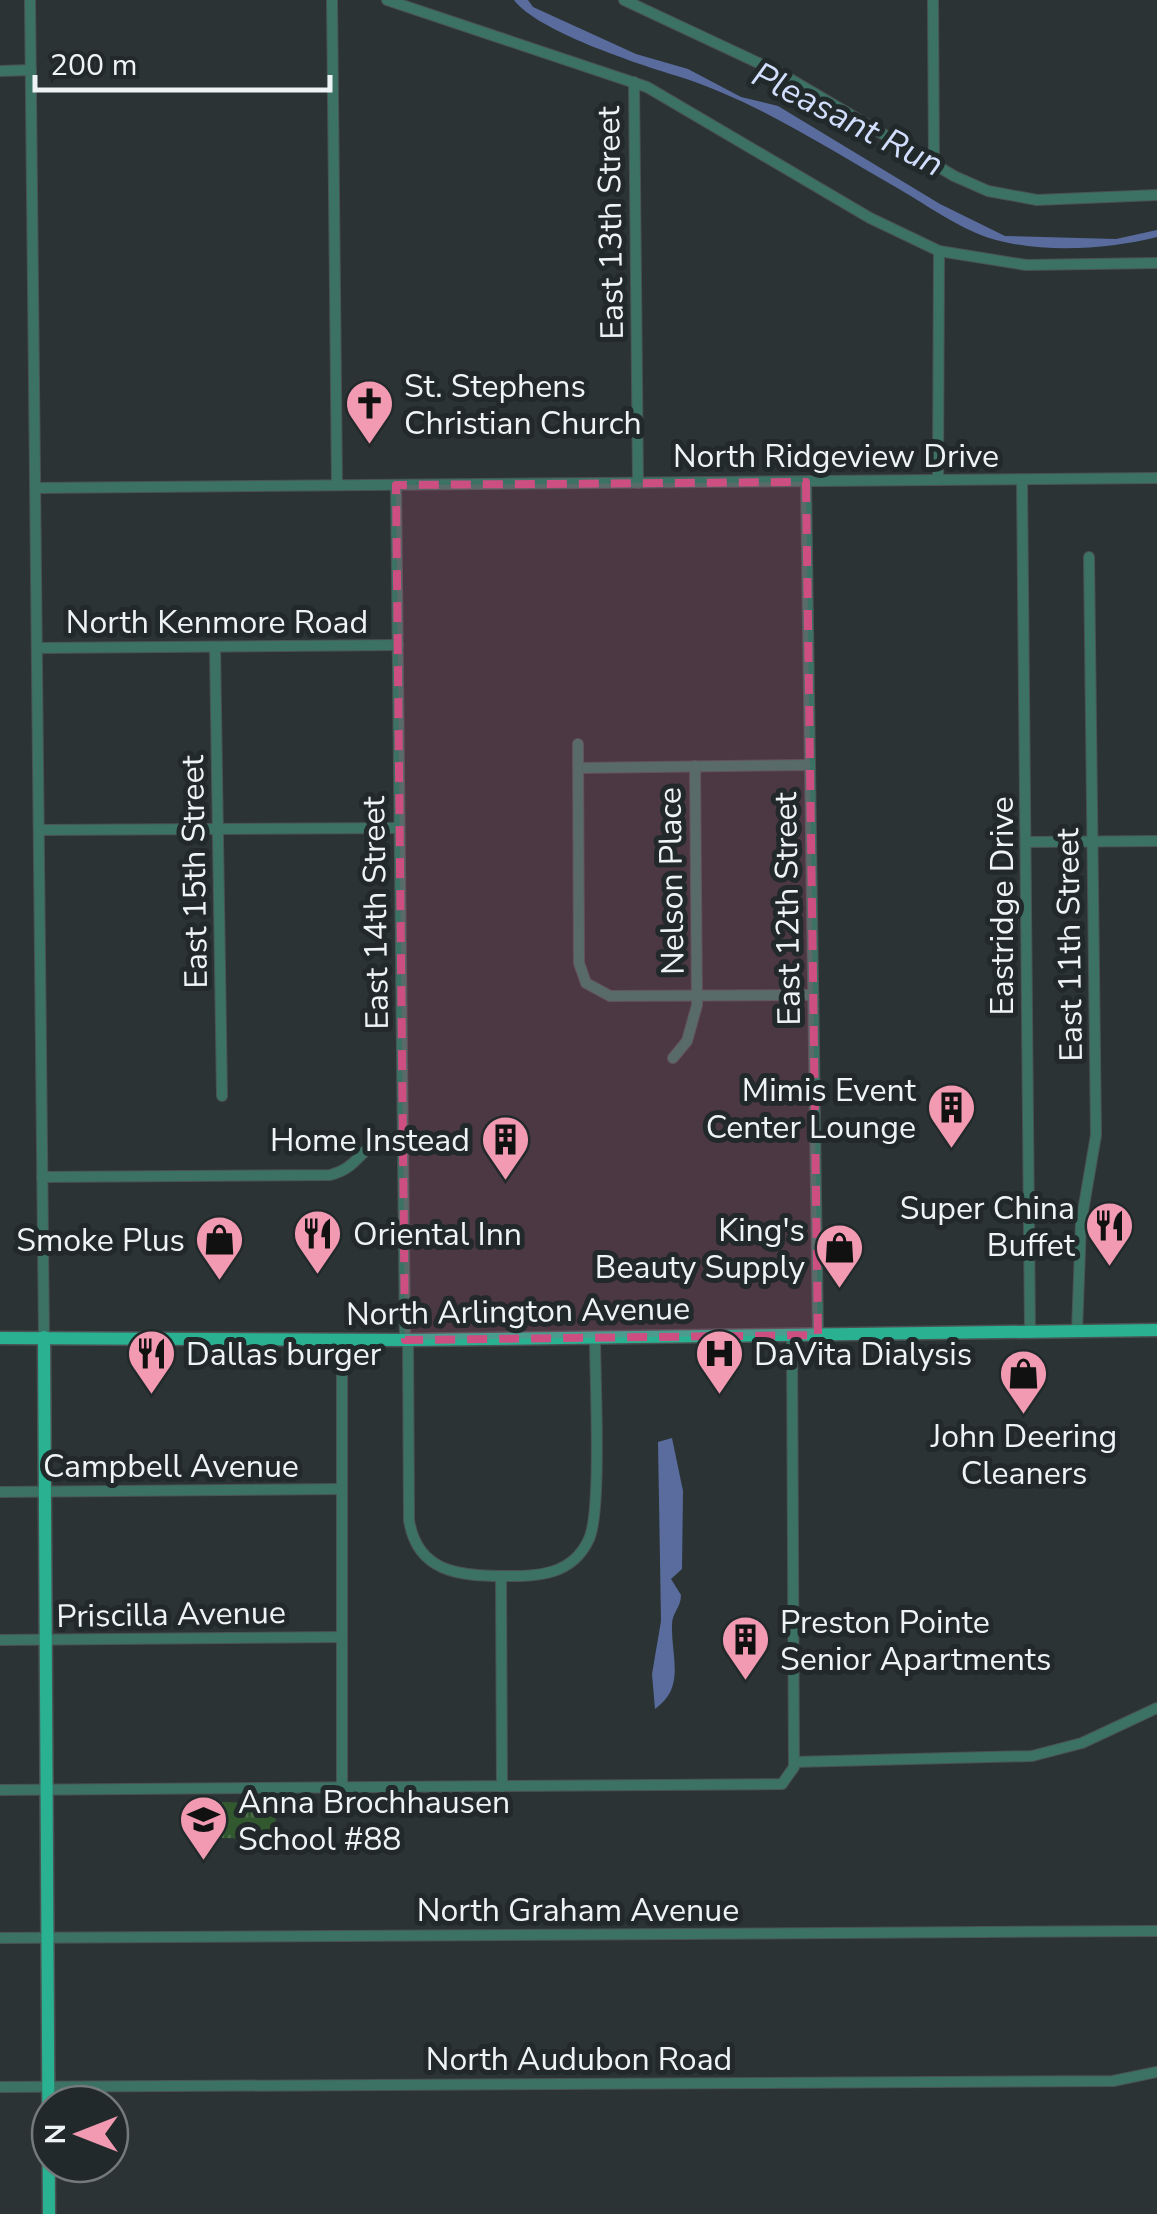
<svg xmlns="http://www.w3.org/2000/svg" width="1157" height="2214" font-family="'Nunito Sans',sans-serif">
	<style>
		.park { fill: url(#park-tufts) }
		.water { fill: #596c9d }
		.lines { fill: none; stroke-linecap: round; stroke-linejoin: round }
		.minor-casing { stroke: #4a5253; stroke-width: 12 }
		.major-casing { stroke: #4a5253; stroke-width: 15 }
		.minor { stroke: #3b7263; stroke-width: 10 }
		.major { stroke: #2ab192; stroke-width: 12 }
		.marked { fill: #cd4f81; fill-opacity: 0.2; stroke: #cd4f81; stroke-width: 8; stroke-dasharray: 20 12; stroke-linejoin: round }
		.labels { text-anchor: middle; stroke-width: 10; stroke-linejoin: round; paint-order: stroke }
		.street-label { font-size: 32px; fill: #eef3f4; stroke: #22292a }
		.poi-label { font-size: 32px; fill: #eef3f4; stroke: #22292a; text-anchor: start }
		.water-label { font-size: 35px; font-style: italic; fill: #d2defd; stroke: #22292a }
	</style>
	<defs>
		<pattern id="park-tufts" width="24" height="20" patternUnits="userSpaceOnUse" patternTransform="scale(2.5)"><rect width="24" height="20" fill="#31582e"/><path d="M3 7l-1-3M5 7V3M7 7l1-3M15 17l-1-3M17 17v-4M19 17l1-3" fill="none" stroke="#4f704d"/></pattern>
	</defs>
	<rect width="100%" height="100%" fill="#2b3334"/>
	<polygon class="park" points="222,1802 276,1803 275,1839 222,1838"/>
	<g class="water">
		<path d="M514,0h14l5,7 103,47 52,15 53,28 37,9 162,98 65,32 111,3 41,-9v7c-47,12 -109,16 -157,4 -35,-8 -70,-34 -101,-52 -71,-40 -144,-89 -222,-113 -39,-12 -140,-45 -163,-76z"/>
		<path d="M672,1438l11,53 -1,78 -11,10 10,16c0,13 -9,17 -9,30 -1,32 14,62 -17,84l-3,-35 9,-53 -3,-179z"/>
	</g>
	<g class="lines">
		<defs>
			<g id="minor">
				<polyline points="30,0 44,1337"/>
				<polyline points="332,0 337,485"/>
				<polyline points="387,0 647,87 870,218 939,251 1026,265 1157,263"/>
				<polyline points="624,0 780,73 954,176 988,191 1037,200 1157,195"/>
				<polyline points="933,0 934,164"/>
				<polyline points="0,71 31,70"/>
				<polyline points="634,82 638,483"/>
				<polyline points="938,480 939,251"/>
				<polyline points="1022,480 1030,1333"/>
				<polyline points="806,482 818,1335"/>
				<polyline points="396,485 405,1340"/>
				<polyline points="35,488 1157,478"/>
				<polyline points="215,647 222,1096"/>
				<polyline points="37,648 398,645"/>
				<polyline points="578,744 579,963 586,983 610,996 813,995"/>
				<polyline points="579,768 810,765"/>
				<polyline points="39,830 399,828"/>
				<polyline points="1027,842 1157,841"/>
				<polyline points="673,1058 687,1041 697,1005 695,766"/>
				<path d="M42,1177l288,-2c34,-8 30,-38 73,-38"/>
				<polyline points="1077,1331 1081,1223 1096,1135 1089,557"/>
				<polyline points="342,1340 342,1788"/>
				<path d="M408,1340l1,180c8,52 50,56 94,56 35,0 69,0 86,-37 13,-29 6,-162 6,-201"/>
				<polyline points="0,1492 342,1489"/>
				<polyline points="501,1576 502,1787"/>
				<polyline points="0,1640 342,1637"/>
				<polyline points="794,1762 1032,1756 1082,1743 1157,1708"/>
				<polyline points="0,1790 782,1784 794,1767 792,1335"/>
				<polyline points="0,1938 1157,1931"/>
				<polyline points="0,2087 1113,2081 1157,2072"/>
			</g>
			<g id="major">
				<polyline points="44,1337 49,2214"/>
				<polyline points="0,1338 408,1340 1157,1330"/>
			</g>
		</defs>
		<use href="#minor" class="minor-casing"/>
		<use href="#major" class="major-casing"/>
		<use href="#minor" class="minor"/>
		<use href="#major" class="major"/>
	</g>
	<path class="marked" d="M806,482l12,853 -413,5 -9,-855z"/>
	<defs>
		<symbol id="church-pin" viewBox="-11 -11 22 30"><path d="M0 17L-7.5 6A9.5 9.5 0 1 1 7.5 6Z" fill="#f19ab2" stroke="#22292a"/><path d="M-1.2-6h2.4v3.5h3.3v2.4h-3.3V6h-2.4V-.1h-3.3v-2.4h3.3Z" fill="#111"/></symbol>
		<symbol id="building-pin" viewBox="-11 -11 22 30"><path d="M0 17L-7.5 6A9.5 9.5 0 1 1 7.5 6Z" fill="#f19ab2" stroke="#22292a"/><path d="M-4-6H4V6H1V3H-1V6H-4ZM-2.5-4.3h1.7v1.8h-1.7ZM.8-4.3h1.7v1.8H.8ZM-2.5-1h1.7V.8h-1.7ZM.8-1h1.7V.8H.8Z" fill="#111"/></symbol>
		<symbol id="restaurant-pin" viewBox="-11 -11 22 30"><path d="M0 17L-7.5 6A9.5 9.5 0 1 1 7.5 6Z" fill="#f19ab2" stroke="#22292a"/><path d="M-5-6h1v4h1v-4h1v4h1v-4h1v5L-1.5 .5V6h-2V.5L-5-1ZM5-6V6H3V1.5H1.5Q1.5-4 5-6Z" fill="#111"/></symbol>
		<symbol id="shop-pin" viewBox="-11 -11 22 30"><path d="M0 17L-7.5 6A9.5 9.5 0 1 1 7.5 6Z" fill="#f19ab2" stroke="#22292a"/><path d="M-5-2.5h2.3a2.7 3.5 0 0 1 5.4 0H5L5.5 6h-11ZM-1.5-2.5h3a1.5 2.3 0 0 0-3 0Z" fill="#111"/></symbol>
		<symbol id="hospital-pin" viewBox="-11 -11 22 30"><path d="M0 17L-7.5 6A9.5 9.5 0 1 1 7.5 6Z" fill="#f19ab2" stroke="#22292a"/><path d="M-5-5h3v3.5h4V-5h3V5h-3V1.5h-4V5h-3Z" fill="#111"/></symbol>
		<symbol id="school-pin" viewBox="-11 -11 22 30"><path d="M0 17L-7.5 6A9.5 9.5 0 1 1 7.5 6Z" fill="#f19ab2" stroke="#22292a"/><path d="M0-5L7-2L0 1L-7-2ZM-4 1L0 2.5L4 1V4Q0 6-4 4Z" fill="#111"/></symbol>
	</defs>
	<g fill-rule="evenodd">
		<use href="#church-pin" x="342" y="376" width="55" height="75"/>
		<use href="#building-pin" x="924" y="1080" width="55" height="75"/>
		<use href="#building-pin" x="478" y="1112" width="55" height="75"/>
		<use href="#restaurant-pin" x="1082" y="1198" width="55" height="75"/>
		<use href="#restaurant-pin" x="290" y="1206" width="55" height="75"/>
		<use href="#shop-pin" x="192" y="1212" width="55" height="75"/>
		<use href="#shop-pin" x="812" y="1220" width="55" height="75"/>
		<use href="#restaurant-pin" x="124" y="1326" width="55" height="75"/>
		<use href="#hospital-pin" x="692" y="1326" width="55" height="75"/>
		<use href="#shop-pin" x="996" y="1346" width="55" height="75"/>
		<use href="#building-pin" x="718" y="1612" width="55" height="75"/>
		<use href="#school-pin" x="176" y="1792" width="55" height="75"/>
	</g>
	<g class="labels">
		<g class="street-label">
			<text transform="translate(610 223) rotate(-91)" y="11">East 13th Street</text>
			<text x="836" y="467">North Ridgeview Drive</text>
			<text x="217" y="633">North Kenmore Road</text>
			<text transform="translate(194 872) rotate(-91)" y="11">East 15th Street</text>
			<text transform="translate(671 881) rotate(-91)" y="11">Nelson Place</text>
			<text transform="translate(1002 906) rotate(-90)" y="11">Eastridge Drive</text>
			<text transform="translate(787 909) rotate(-91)" y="11">East 12th Street</text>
			<text transform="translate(375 913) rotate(-91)" y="11">East 14th Street</text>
			<text transform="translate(1069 945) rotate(-91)" y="11">East 11th Street</text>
			<text transform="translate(518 1311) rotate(-1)" y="11">North Arlington Avenue</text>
			<text x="171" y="1477">Campbell Avenue</text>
			<text transform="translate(171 1614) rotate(-1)" y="11">Priscilla Avenue</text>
			<text x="578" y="1921">North Graham Avenue</text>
			<text x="579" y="2070">North Audubon Road</text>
		</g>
		<g class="poi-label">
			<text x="404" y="397">St. Stephens<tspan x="404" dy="37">Christian Church</tspan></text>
			<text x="916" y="1101" text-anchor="end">Mimis Event<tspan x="916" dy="37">Center Lounge</tspan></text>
			<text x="470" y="1151" text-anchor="end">Home Instead</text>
			<text x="1075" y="1219" text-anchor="end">Super China<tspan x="1075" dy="37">Buffet</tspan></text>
			<text x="805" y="1241" text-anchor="end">King's<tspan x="805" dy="37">Beauty Supply</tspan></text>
			<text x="353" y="1245">Oriental Inn</text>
			<text x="185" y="1251" text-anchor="end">Smoke Plus</text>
			<text x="186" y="1365">Dallas burger</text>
			<text x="754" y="1365">DaVita Dialysis</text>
			<text x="1024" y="1447" text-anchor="middle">John Deering<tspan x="1024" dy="37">Cleaners</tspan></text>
			<text x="780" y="1633">Preston Pointe<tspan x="780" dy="37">Senior Apartments</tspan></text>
			<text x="238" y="1813">Anna Brochhausen<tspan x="238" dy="37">School #88</tspan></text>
		</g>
		<g class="water-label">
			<text transform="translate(848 119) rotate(27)" y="12">Pleasant Run</text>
		</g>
	</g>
	<g transform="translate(80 2134) rotate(270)"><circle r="48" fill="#22292a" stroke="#747a7b" stroke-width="2.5"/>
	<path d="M0-8L18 38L0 25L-18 38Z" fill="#f19ab2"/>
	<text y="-15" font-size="28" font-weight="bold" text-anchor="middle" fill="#eef3f4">N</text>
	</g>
	<path d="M35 75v15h295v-15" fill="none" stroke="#eef3f4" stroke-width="5"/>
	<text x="50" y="75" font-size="30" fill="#eef3f4" stroke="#22292a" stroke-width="8" paint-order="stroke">200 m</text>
</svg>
